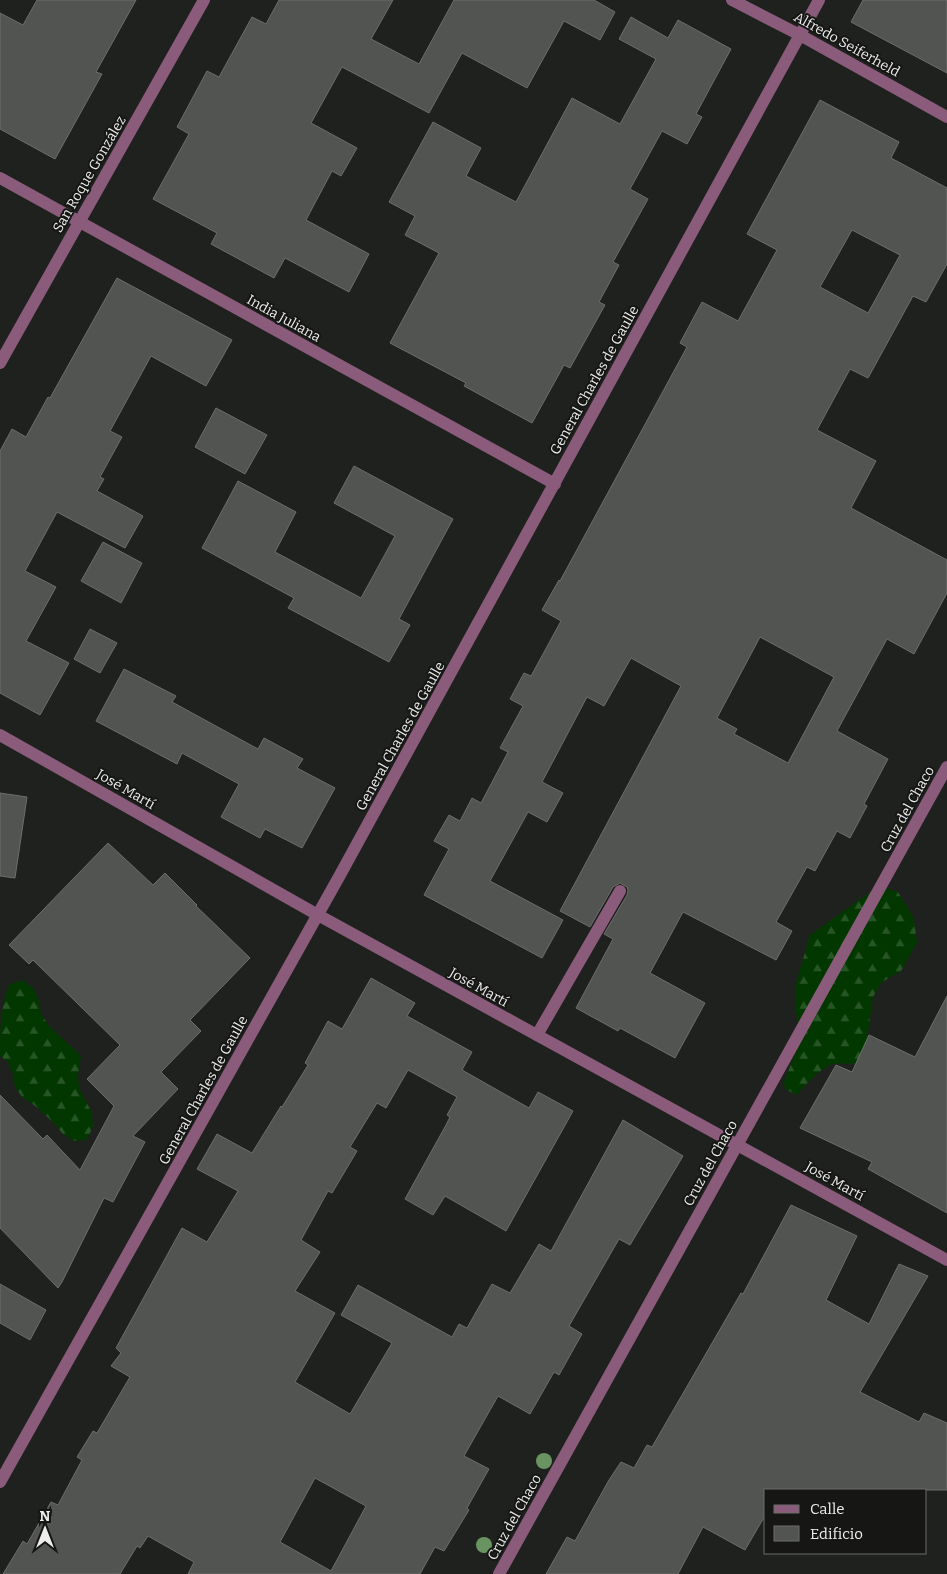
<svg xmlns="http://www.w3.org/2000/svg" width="947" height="1574" font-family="Bitter,serif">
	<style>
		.forest { fill: url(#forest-firs) }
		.building { fill: #525451; stroke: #6c6e6c; fill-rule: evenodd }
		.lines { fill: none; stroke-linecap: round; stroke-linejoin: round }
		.service { stroke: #8a5b7a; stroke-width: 12 }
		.minor { stroke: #8a5b7a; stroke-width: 12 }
		.tertiary { stroke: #8a5b7a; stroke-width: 12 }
		.tree { fill: #699462 }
		.labels { text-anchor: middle; stroke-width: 4; stroke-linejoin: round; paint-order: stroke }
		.street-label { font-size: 14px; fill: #ecedec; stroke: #161715 }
	</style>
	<defs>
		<pattern id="forest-firs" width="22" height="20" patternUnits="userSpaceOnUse" patternTransform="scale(1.25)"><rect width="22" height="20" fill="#023800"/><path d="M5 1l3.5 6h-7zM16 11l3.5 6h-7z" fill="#275525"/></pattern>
	</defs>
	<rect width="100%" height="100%" fill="#1f211e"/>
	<g class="forest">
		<path d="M879,886l19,6 16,27 3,24 -16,28 -19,11 -9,15 -9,64c-11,5 -20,1 -31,3 -10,2 -30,23 -36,31l-12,-6 -1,-7 16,-41 -5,-37v-17l15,-52z"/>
		<path d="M22,980l11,8 6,13 2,12 7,12 33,31 -3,19 1,13 13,25 1,14 -7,13 -13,1 -11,-8 -8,-10 -20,-18 -11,-7 -8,-11 -2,-13 -5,-12 -8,-6c0,-26 0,-47 9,-71z"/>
	</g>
	<g class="building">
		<polygon points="37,0 136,0 96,72 102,74 55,159 0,129 0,13 23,25"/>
		<polygon points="279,0 393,0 371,39 419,64 454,0 594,0 615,12 600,40 564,21 527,88 462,53 429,113 342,67 311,123 357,148 341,176 332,171 306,220 369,254 349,292 285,258 274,278 211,244 217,233 153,199 189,134 177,127 207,71 219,77 252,17 266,24"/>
		<polygon points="863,0 947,0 947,73 851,22"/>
		<polygon points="631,17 668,38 678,20 731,49 696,114 702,117 687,144 662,131 630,189 648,199 613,262 619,265 599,302 605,305 570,368 564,365 532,423 464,386 466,383 390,343 439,253 405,235 415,216 389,202 433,122 481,148 466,176 516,202 572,98 620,124 656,59 619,39"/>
		<path d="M820,100l79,42 -8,16 56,30v76l-21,38 -13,-6 -45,82 -18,-9 -33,61 59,31 -25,47 96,52v33l-33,61 -27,-15 -50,92 51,28 -24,45 3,2 -17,32 -13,-7 -22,40 -8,-4 -31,55 16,9 -16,29 -93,-48 -33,61 55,30 -30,55 -55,-30 -2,3 -42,-23 37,-69 -9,-5 23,-39 1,-4 -1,-4 -7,-4 -7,4 -23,40 -30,-16 121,-225 -50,-28 -27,48 -17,-9 -45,85 21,11 -16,29 -19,-10 -38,69 73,39 -21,38 -118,-63 25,-46 -15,-8 15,-26 11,6 12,-23 9,5 27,-51 -8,-4 23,-42 -13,-7 14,-26 7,3 30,-55 -19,-11 17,-30 1,1 127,-234 -7,-4 22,-41 36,19 39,-71 -30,-16zM852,230l48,25 -32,58 -48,-26zM760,637l74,40 -46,86 -54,-29 3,-5 -20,-11z"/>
		<polygon points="117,278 232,340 206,386 151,356 110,431 122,437 100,477 104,479 97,491 143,516 125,548 57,512 25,571 56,587 26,641 69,663 40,715 0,693 0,451 12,429 26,437 48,397 50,398"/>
		<polygon points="216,408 267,435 245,474 195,447"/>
		<polygon points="354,466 453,519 399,619 410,625 389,662 288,608 294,598 202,548 238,481 296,512 275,552 361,598 395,536 334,503"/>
		<polygon points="103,542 142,563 121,603 81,581"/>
		<polygon points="90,629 117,643 100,673 74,659"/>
		<polygon points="124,669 176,696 172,702 258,749 264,738 303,759 297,768 335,788 302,848 265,829 260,838 221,817 239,784 182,753 177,764 96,721"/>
		<polygon points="0,793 27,797 15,878 0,876"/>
		<polygon points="108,843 153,885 165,873 197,905 196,906 250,958 190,1020 201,1031 161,1072 178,1089 133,1136 145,1142 113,1202 104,1198 62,1282 58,1288 0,1228 0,1095 43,1139 47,1135 80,1170 114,1106 87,1079 120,1045 33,960 29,964 9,945"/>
		<path d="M371,978l44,25 -8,13 65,36 -10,18 67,38 9,-16 35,19 -67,120 -61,-35 -12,19 -28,-16 41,-74 4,-8 -3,-2 10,-18 -49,-27 -22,38 -9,-5 -27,44 7,4 -25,42 -4,-2 -27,49 19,12 -25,39 40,22 -40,69 55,32 42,-71 -51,-28 17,-30 94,52 7,-13 8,4 25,-44 18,9 29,-49 12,7 72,-131 60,36 -53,89 -11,-6 -50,87 13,8 -23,41 -5,-3 -24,42 -32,-18 -34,60 25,13 -22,39 2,2 -25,41 -9,-4 -15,27h-232l6,-12 -46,-26 -8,12 -3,-2 -17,28h-117l20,-33 4,3 24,-42 7,3 24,-45 -5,-3 16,-26 4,2 33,-56 -19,-11 10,-13 -5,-5 66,-120 25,14 31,-51 -41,-22 20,-35 35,19 29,-47 1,1 26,-42 -3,-2 23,-42 14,8zM315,1478l51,28 -35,65 -51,-29z"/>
		<polygon points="947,996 947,1213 868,1169 872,1162 800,1128 836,1065 852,1072 869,1035 915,1057"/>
		<polygon points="791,1205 857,1236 826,1300 869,1324 899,1264 928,1276 860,1392 919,1422 924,1413 947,1423 947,1490 766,1490 766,1514 745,1550 703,1527 678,1574 546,1574 567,1537 575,1541 609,1480 621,1462 634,1468 647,1445 652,1447 741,1293 743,1294"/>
		<polygon points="0,1284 46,1310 30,1340 0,1323"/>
	</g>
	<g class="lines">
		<polyline class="service" points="537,1035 620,891"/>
		<g class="minor">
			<polyline points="0,178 555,484"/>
			<polyline points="499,1574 947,767"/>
		</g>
		<g class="tertiary">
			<polyline points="732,0 800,35 947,117"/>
			<polyline points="0,363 204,0"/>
			<polyline points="0,735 318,915 947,1260"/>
			<polyline points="0,1482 340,875 819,0"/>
		</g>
	</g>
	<g class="tree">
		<circle cx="544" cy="1461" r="8"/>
		<circle cx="484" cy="1545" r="8"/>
	</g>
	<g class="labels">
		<g class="street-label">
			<text transform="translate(847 44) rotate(29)" y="5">Alfredo Seiferheld</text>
			<text transform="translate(89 174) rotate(-60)" y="5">San Roque González</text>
			<text transform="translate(284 318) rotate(29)" y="5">India Juliana</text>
			<text transform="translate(594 380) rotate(-61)" y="5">General Charles de Gaulle</text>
			<text transform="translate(400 736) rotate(-61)" y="5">General Charles de Gaulle</text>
			<text transform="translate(126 789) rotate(30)" y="5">José Martí</text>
			<text transform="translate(907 809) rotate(-61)" y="5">Cruz del Chaco</text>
			<text transform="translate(479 987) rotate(29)" y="5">José Martí</text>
			<text transform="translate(203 1090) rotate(-61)" y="5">General Charles de Gaulle</text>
			<text transform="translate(710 1163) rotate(-61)" y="5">Cruz del Chaco</text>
			<text transform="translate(835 1181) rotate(29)" y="5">José Martí</text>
			<text transform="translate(514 1517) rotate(-61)" y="5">Cruz del Chaco</text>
		</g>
	</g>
	<rect x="764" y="1489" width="162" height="65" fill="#161715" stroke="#6c6d6b"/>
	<rect x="774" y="1505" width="25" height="8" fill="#8a5b7a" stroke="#6c6d6b"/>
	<text x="810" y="1514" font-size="15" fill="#ecedec">Calle</text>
	<rect x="774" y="1526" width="25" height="15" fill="#525451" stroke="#6c6d6b"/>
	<text x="810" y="1539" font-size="15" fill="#ecedec">Edificio</text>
	<g transform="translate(45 1529)" stroke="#161715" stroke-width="4" paint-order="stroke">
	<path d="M0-4L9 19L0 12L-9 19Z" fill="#ecedec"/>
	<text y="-8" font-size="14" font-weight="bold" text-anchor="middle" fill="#ecedec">N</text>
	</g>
</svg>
